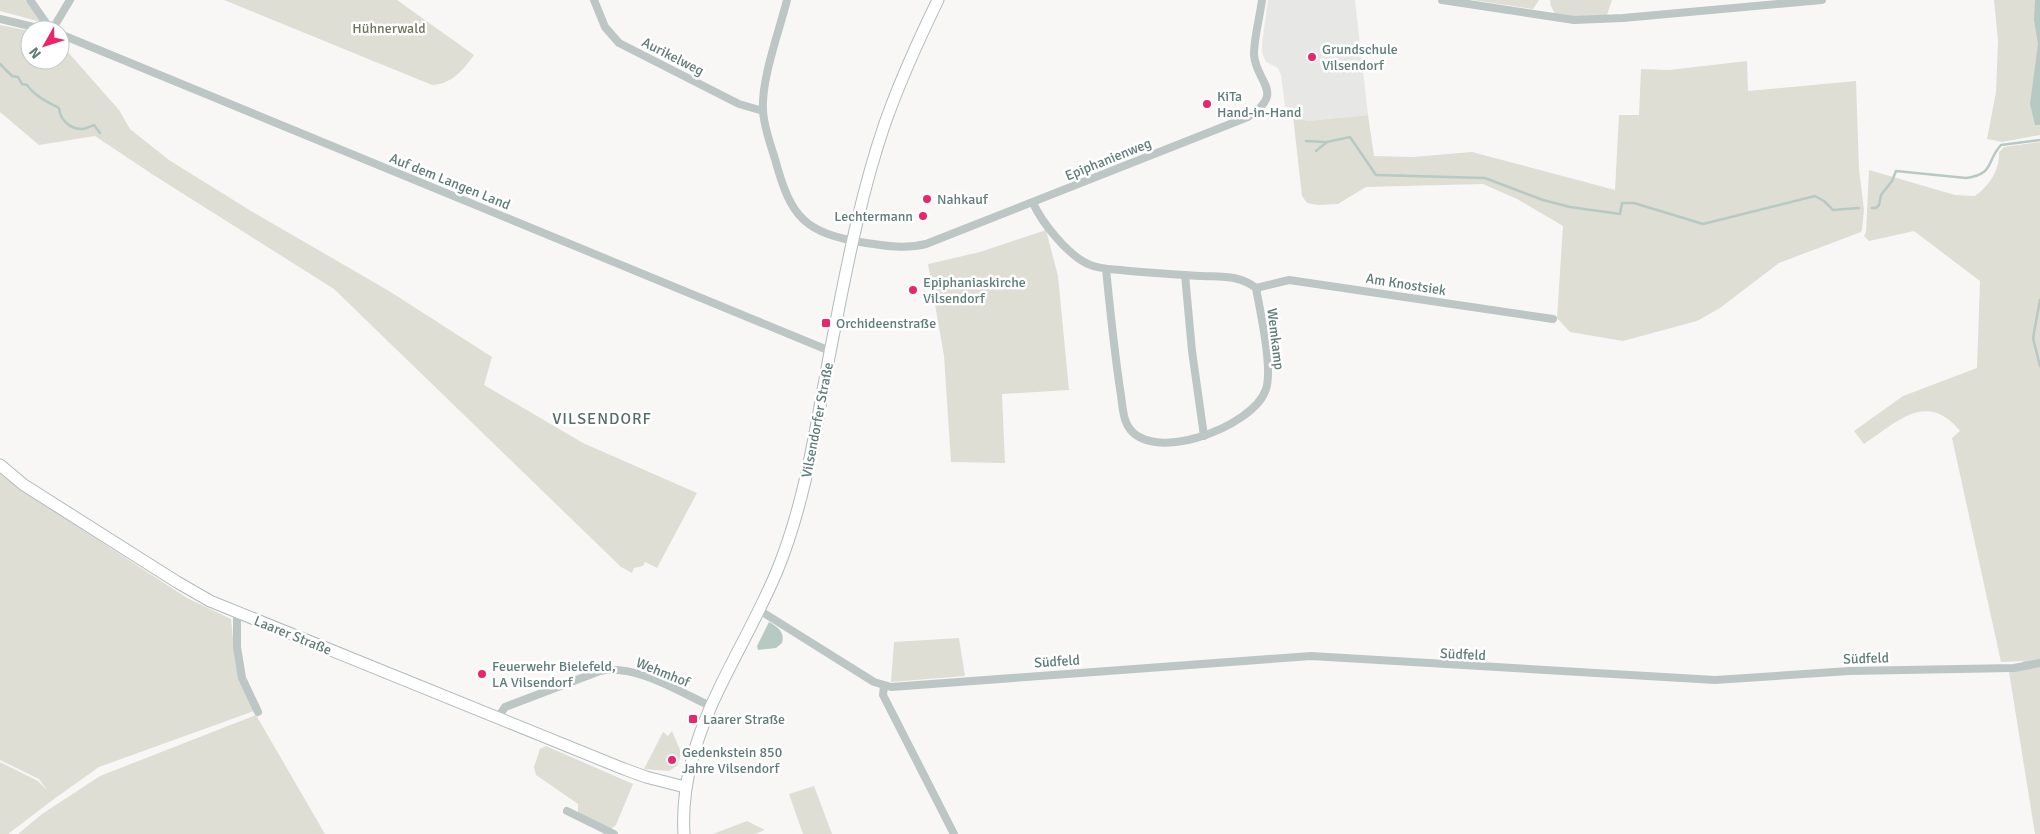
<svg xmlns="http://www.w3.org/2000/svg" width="2040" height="834" font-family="Signika,sans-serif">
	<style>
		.built { fill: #e7e8e6 }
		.green { fill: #deded5 }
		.water { fill: #b7c9c3 }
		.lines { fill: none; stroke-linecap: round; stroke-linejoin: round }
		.stream { stroke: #b7c9c3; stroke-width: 2.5 }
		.secondary-casing { stroke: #afbbba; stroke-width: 13 }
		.street { stroke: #bcc6c5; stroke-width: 8 }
		.secondary { stroke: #fff; stroke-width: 11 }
		.poi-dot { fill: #e9266b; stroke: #fff; stroke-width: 2 }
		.labels { text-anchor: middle; stroke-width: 5; stroke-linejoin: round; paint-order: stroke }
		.park-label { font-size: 14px; fill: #70745e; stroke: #fff }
		.poi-label { font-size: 14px; fill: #5e7c78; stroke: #fff; text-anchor: start }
		.street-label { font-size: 14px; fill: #5e7c78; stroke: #fff }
		.quarter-label { font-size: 16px; letter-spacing: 1px; fill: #556d69; stroke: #fff }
	</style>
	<rect width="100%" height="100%" fill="#f9f7f6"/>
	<polygon class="built" points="1268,0 1355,0 1368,115 1307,121 1293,116 1285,106 1281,75 1278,68 1266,62 1262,53 1262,43"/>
	<g class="green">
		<polygon points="0,0 25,0 41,22 0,11"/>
		<path d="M224,0h173l77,55c-11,15 -22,29 -42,30z"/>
		<polygon points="1472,0 1539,0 1533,9"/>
		<polygon points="1550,0 1612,0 1607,15 1580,17 1555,14 1551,6"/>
		<polygon points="1994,0 2040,0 2040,135 2002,142 1987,139 1996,92 1998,41"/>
		<polygon points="0,25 30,31 30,60 60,60 60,43 119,110 130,129 169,160 251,211 389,291 492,357 484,385 583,443 697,493 657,568 645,562 643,566 634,568 632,573 621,567 334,289 155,176 95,136 39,145 0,112"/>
		<polygon points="1747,61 1748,91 1856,81 1859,169 1864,210 1862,230 1861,232 1779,263 1720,308 1697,321 1623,341 1570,332 1557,318 1563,226 1517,199 1483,184 1366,187 1338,204 1318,205 1307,203 1302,196 1293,116 1307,121 1368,115 1374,156 1412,157 1472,152 1615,190 1619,115 1639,115 1641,69 1669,70"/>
		<path d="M2040,142v692h-5l-26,-162 15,-2 -1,-9 -22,1 -49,-224 8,-7c-33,-41 -63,-9 -96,13l-10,-13 49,-35 74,-28 3,-87 -66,-50 -45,10 -5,-5 2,-4 3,-62 86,25 20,1c14,-10 25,-26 24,-44l5,-5z"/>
		<polygon points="1046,230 1058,276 1069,390 1002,394 1005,463 951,462 944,356 928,264 980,252"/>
		<polygon points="0,474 34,498 187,598 231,619 234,648 254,711 99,767 54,799 8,834 0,834 0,762 38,781 47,790 39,779 0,760"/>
		<polygon points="959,638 965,676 891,682 894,642"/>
		<polygon points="256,715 325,834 18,834 42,814 100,776"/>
		<polygon points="672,731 681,752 678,765 669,771 644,769 663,732 668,736"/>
		<polygon points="546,746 633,784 616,825 611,829 578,814 578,804 536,775 534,767 540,749"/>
		<polygon points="814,786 832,834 803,834 789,794"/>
		<polygon points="747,821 765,830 755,834 713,834"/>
	</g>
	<g class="water">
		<polygon points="2035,0 2040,0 2040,125 2035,125 2030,104 2038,44 2034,20"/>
		<path d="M769,622c9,5 16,10 13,21l-6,5 -18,2 -1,-4z"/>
	</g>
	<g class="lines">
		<g class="stream">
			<path d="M0,64l12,12 6,1 4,7 5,1c8,11 20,17 32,23 1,12 11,21 23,21 4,0 8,-3 12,-4l6,8"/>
			<polyline points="1306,141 1325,142"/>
			<polyline points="1316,151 1327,142 1350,137 1376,175 1485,178 1543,200 1570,207 1620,214 1622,203 1634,203 1703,224 1815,196 1824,201 1833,210 1859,208"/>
			<path d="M1872,208h4l3,-3 2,-10 11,-14 4,-10 70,7c29,-4 20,-17 35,-33l39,-5"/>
			<polyline points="2040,300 2033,338 2040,366"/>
		</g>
		<defs>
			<g id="secondary">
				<polyline points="0,465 24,485 177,582 210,601 624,769 646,777 685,787"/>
				<path d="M684,834c-6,-99 57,-176 93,-263 32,-78 41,-162 58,-244 13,-67 27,-136 49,-201 15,-43 34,-85 54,-126"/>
			</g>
		</defs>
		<use href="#secondary" class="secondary-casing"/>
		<g class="street">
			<polyline points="30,0 51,30"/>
			<polyline points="594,0 605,27 619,43 739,104 763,111"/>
			<path d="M787,0c-8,32 -26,79 -24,111 1,16 7,32 12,48 16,59 29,74 91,84 20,3 40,6 60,1l322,-127c39,-25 7,-35 6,-63 0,-16 6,-38 8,-54"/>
			<polyline points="1442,0 1574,20 1623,18 1822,0"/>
			<polyline points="0,19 46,30"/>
			<polyline points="52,30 70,0"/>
			<polyline points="60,34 830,351"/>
			<path d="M1033,203c9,20 35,52 55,61 12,6 28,5 42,7 24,2 48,4 72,5 20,1 38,-1 54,12 4,23 17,80 10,101 -12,39 -122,79 -140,33 -4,-9 -4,-23 -6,-33 -6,-40 -10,-80 -14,-120"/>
			<polyline points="1185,275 1192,351 1204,436"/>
			<polyline points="1256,288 1289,280 1553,319"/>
			<polyline points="759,610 874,682 891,687 1311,656 1715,680 1849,671 2014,668 2040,663"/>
			<polyline points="237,612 237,647 242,678 258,712"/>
			<polyline points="884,686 883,695 954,834"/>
			<path d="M497,719l8,-12 95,-36c34,-8 80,21 110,35"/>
			<polyline points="567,811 614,834"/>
		</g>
		<use href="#secondary" class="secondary"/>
	</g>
	<g class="poi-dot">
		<circle cx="1312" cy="57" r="5"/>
		<circle cx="1207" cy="104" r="5"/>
		<circle cx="927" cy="199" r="5"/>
		<circle cx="923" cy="216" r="5"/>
		<circle cx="913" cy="290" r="5"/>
		<rect x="821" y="318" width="10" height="10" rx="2.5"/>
		<circle cx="482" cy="674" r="5"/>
		<rect x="688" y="714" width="10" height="10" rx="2.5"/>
		<circle cx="672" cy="760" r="5"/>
	</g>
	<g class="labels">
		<g class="park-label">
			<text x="389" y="33">Hühnerwald</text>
		</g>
		<g class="poi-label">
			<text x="1322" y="54">Grundschule<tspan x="1322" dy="16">Vilsendorf</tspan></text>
			<text x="1217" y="101">KiTa<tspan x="1217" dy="16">Hand-in-Hand</tspan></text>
			<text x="937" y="204">Nahkauf</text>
			<text x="913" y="221" text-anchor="end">Lechtermann</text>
			<text x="923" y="287">Epiphaniaskirche<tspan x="923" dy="16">Vilsendorf</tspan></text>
			<text x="836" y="328">Orchideenstraße</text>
			<text x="492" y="671">Feuerwehr Bielefeld,<tspan x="492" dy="16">LA Vilsendorf</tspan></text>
			<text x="703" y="724">Laarer Straße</text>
			<text x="682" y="757">Gedenkstein 850<tspan x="682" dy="16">Jahre Vilsendorf</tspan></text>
		</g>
		<g class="street-label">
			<text transform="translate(673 56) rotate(27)" y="5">Aurikelweg</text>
			<text transform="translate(1108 159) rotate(-22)" y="5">Epiphanienweg</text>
			<text transform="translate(450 181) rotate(22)" y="5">Auf dem Langen Land</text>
			<text transform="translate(1406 284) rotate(9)" y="5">Am Knostsiek</text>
			<text transform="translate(1276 339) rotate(83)" y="5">Wemkamp</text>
			<text transform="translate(817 420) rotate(-79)" y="5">Vilsendorfer Straße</text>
			<text transform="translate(293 635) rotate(22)" y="5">Laarer Straße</text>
			<text transform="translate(1463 654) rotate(3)" y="5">Südfeld</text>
			<text transform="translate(1866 658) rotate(-2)" y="5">Südfeld</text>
			<text transform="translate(1057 661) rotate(-4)" y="5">Südfeld</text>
			<text transform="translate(663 672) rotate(22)" y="5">Wehmhof</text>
		</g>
		<g class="quarter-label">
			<text x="602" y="424">VILSENDORF</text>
		</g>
	</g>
	<g transform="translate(45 45) rotate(231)"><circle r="24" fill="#ffffff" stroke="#bfcbc9"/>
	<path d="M0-4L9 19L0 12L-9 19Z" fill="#e9266b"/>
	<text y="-8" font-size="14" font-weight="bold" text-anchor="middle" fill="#5e7c78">N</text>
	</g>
</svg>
